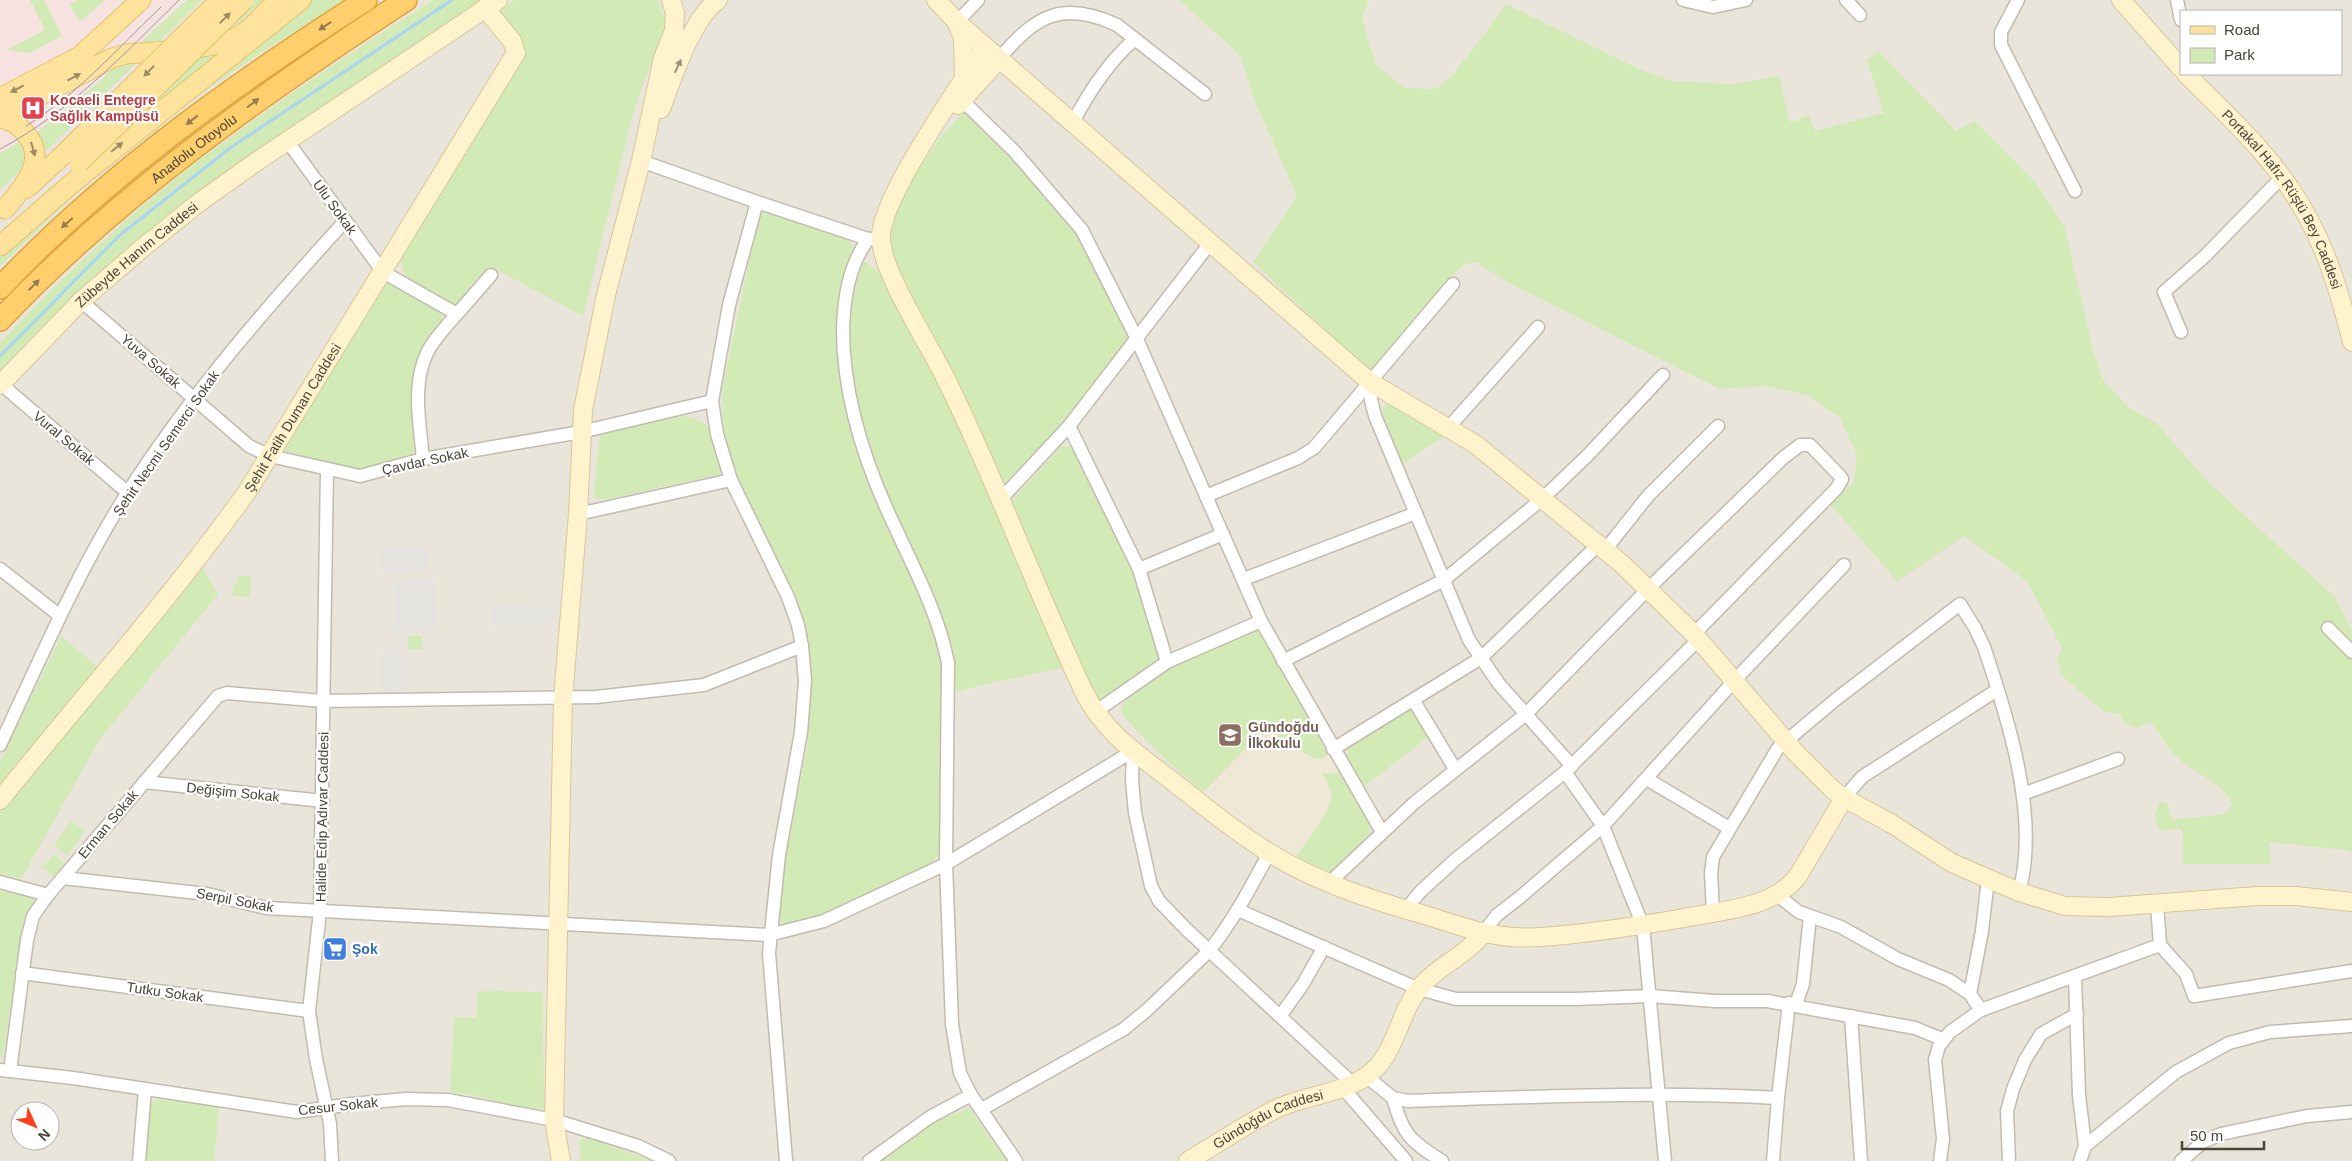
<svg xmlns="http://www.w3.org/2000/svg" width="2352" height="1161" font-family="Arial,sans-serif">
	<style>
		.residential { fill: #eae5da; fill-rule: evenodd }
		.education { fill: #efe8d6 }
		.medical { fill: #f6e3e0 }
		.green { fill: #d2eab5 }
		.parking { fill: #e5e3e0 }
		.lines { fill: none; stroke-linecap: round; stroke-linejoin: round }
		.stream { stroke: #a9d4f2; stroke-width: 3 }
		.street-casing { stroke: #c2bbae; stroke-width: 15 }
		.secondary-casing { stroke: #d6c79b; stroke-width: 20 }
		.primary-casing { stroke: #e6c16a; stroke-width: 21 }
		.highway-casing { stroke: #e0a43c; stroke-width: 24 }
		.street { stroke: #fff; stroke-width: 12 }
		.secondary { stroke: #fff3cd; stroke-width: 18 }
		.primary { stroke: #ffe39c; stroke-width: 19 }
		.highway { stroke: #ffcf6e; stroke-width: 21 }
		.tram { stroke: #9a9a9a; stroke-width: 1 }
		.primary-bridge-casing { stroke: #e6c16a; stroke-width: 21; stroke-linecap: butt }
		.primary-bridge { stroke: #ffe39c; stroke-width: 19 }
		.oneway { fill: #9c8c66 }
		.oneway2 { fill: #937c4e }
		.oneway3 { fill: #9c937c }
		.labels { text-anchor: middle; stroke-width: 4.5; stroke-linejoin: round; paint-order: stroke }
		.health-label { font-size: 14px; font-weight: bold; fill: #be3a42; stroke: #fff; text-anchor: start }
		.street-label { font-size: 14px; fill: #4b4439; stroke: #fff }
		.education-label { font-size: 14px; font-weight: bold; fill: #785e54; stroke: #fff; text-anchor: start }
		.shop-label { font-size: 14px; font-weight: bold; fill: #366cbe; stroke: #fff; text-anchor: start }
	</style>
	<rect width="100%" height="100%" fill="#f6f3ec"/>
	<path class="residential" d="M0,0h2352v1161h-2352zM2181,11h160v63h-160zM20,1111h30v30h-30z"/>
	<polygon class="education" points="1258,631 1370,824 1370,835 1294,859 1244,827 1166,760 1123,716 1121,708"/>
	<polygon class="medical" points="0,0 187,0 98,83 36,133 0,190"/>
	<g class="green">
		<polygon points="30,0 44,0 62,36 29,53 7,50 45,30"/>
		<polygon points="78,0 105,0 81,21 78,20 70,4"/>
		<polygon points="187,0 202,0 157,44 140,43"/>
		<polygon points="252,0 263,0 240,22 220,32"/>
		<polygon points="291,0 100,151 191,58"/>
		<path d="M309,0h35c-43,28 -86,54 -127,83 -78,53 -150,117 -217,184v-14z"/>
		<path d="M433,0h53l-273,184 -77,56 -97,89 -39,43v-29c62,-66 129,-129 201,-184 75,-57 153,-108 232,-159z"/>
		<path d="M515,0h142l10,22 -3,12 -20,47 -12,36 -49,199 -93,-50 -35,40 -39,-20 -11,-11 -6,-18 124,-202c1,-17 -14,-30 -24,-44z"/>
		<path d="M1179,0h190l-7,18 14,47 29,23 30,1 14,-10 32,-40 25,-35 139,68 27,9 61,3 46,-8 11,47 19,-8 6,16 69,-18 -17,-53 11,-9 78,80 19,-10 61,62 29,46 29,125 9,26 25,27 29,17 53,60 124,112 18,34v222l-6,-2 -77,-8 2,22h-88l-1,-35 -24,1 -3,-16 5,-12 8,2 4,16 53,-6 7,-10c-9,-23 -42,-32 -59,-51 -9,-10 -13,-22 -24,-31l-11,6 -13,-5 -6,-9 -15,-2 -43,-37 -4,-17 5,-7 -3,-9 -32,-61 -63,-45 -67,45 -66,-76 23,-23 3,-27 -17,-37 -33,-23 -40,-9 -47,3 -211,-106 -33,-21 -12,3 -14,12 -78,96 -119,-111 44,-66 -43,-97 -14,-44z"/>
		<polygon points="122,60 139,60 41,156 36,133 98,83"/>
		<polygon points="965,111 1001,143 1078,233 1132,336 1057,430 1003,485 953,374 896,268 891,242 891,222 910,182 942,135"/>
		<path d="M22,141c9,26 -5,32 -22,49v-37z"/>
		<path d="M765,211l80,27 10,11c-4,8 -8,16 -11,25 -25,82 15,195 51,269 19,38 40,76 48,119 3,18 -2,38 -3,56 -1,45 1,91 0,136l-14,14 -109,48 -33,9 -6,-8 5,-47 24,-122 4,-60 -1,-37 -5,-28 -9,-27 -60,-120 -8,-27 -5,-29 -1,-31 37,-174z"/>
		<path d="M865,261l14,12 58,101 129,293 -84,18 -26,7c1,-64 -34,-122 -61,-178 -25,-55 -44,-119 -44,-180 0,-26 1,-50 14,-73z"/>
		<polygon points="388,281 435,308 441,313 442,320 413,382 414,452 410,456 358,470 285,451 285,443"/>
		<polygon points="1389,403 1446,435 1402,464 1382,413 1384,405"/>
		<path d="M686,416c7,3 18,6 22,11 3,3 11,40 14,47l-115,25 -13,-1 6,-66z"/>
		<polygon points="1061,446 1075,448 1135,572 1161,660 1097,703 1010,503"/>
		<polygon points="202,568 218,594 100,739 21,879 0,873 0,811"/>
		<polygon points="238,576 251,576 250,597 233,596 233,586 238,582"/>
		<path d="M1253,631h5l72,123 -11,5c-19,-5 -34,-20 -52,-28l-7,3 -57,58 -37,-32 -43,-44 -2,-8c21,-38 93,-61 132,-77z"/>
		<polygon points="61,636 99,668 0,784 0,762"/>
		<rect x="408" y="636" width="14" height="13"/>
		<polygon points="1413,708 1431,735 1365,786 1347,758 1348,747 1408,709"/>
		<path d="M1322,773h19l29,51v11l-40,41 -36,-17c11,-16 38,-46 37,-65 0,-7 -6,-15 -9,-21z"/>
		<polygon points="71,821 85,830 68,856 54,846"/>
		<polygon points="54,854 65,864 54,877 43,867"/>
		<polygon points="0,890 36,899 23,921 3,1057 0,1057"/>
		<polygon points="477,991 543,992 544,1109 529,1110 473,1095 450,1092 454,1017 477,1018"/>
		<polygon points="156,1099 219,1107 214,1161 144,1161 148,1107"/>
		<polygon points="969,1108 1007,1161 881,1161 937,1121"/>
		<polygon points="588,1138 653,1161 581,1161 579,1143 581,1139"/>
	</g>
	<g class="parking">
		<polygon points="382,547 427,547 427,571 382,572"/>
		<polygon points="434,580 435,629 394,631 394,582"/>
		<polygon points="490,606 553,606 551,623 490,625"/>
		<rect x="382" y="653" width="25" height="39"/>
	</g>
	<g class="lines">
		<polyline class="stream" points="0,356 120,235 230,148 452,0"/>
		<defs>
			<g id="street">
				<polyline points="1683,0 1713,7 1746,0"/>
				<polyline points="1846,0 1860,15"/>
				<polyline points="2018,0 2001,32 2001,45 2075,191"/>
				<polyline points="2177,0 2181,20"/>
				<polyline points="957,22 978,0"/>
				<path d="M999,59c37,-44 63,-59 118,-34l88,69"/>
				<polyline points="963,101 1015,152 1082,230 1136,337 1261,621 1382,832"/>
				<path d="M1073,122c16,-30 36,-61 62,-83"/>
				<path d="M288,142l95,130 74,42c-11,12 -22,24 -29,37 -17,33 -8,73 -5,108"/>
				<polyline points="641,161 757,202 729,305 712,401 717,434 731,480 788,597 798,625 802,646"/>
				<polyline points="757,202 868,239 876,239"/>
				<path d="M868,239c-19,27 -24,57 -25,90 0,69 23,138 53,200 21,46 42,84 52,134l-2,201 6,160 8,49 11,22 45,66"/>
				<polyline points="81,301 249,446 270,456 360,476 423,459 581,432 712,401"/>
				<polyline points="457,314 491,275"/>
				<polyline points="2181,332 2164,292 2205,256 2282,177"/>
				<polyline points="1370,382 1371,400 1375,416 1469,640 1499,684 1572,766"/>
				<polyline points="1,384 128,493"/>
				<polyline points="1069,426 1139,569 1167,662"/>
				<polyline points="1449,427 1538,327"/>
				<polyline points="327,469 320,911 309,1011 316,1059 330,1124 332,1161"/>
				<polyline points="1206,496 1298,458 1314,448 1453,284"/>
				<polyline points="1000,500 1069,426 1211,242"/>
				<polyline points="578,514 731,480"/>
				<polyline points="1605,550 1648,496 1718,426"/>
				<polyline points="0,569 59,615"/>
				<polyline points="1139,569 1223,534"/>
				<polyline points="1244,579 1416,513"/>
				<polyline points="2328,628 2352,652"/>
				<polyline points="1283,661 1444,580 1542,499 1588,455 1663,375"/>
				<polyline points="1414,701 1455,769"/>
				<polyline points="1095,712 1167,662 1261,621"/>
				<path d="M0,745c40,-85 77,-173 128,-253 63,-98 139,-185 217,-271"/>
				<polyline points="1333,749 1481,658 1598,545"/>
				<polyline points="1133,751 1132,780 1135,813 1151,886 1159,901 1186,929 1352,1083"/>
				<polyline points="1565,772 1603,826 1643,926 1665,1161"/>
				<polyline points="1647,779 1729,828"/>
				<polyline points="144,782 323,801"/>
				<polyline points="2023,794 2118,759"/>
				<polyline points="1844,798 1862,777 1997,690"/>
				<polyline points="63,878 207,894 266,908 769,935 824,921 946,864 1133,751"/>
				<polyline points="0,882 48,895"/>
				<polyline points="1329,883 1414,803 1526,714 1649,588 1783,458 1800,445 1810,445 1840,476 1842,479 1837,488 1694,634"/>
				<polyline points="1777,895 1799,912 1841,927 1898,959 1949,980 1970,994 1981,1010"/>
				<polyline points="2157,904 2160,945 2186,974 2194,996 2352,971"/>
				<polyline points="1238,910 1419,989 1456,999 1575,999 1650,996 1715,1001 1767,1001 1915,1028 1942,1039"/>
				<polyline points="1405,910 1421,891 1456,859 1565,772 1699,639"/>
				<path d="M1713,912l-2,-39 2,-16 65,-109 57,-48 125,-96 15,24 9,19c24,71 56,171 35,245"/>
				<polyline points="1483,933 1497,915 1519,898 1603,826 1735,680 1844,565"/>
				<polyline points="22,973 309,1011"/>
				<polyline points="2075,977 2079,1095 2085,1146 2080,1161"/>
				<polyline points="1970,994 1982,931 1988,879"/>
				<polyline points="1796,1004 1803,984 1810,916"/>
				<polyline points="1281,1015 1303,984 1324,947"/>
				<polyline points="1851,1016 1861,1161"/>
				<polyline points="0,1070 73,1078 297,1112 351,1104 406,1099 448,1100 554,1120 638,1146 669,1161"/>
				<polyline points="10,1071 27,940 33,916 48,895 218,696 227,693 323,701 596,697 704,685 802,646 805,681 801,732 779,855 769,953 786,1161"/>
				<path d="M1366,1076l27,22 15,3c123,-4 247,-10 370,-3"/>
				<polyline points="1343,1088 1406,1161"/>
				<path d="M1393,1098c10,37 17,43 49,63"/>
				<path d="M982,1109l142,-80 23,-19 62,-59c24,-30 42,-64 60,-98"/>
				<polyline points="2085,1146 2176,1072 2229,1043 2270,1032 2352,1026"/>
				<polyline points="139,1161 145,1090"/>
				<polyline points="869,1161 930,1117 971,1095"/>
				<polyline points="1773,1161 1778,1098 1789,1003"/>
				<polyline points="1940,1161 1943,1139 1935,1060 1939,1046 1950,1032 1981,1010 2160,945"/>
				<polyline points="2009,1161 2007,1111 2013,1089 2025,1060 2041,1034 2077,1014"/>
				<polyline points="2181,1161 2203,1142 2221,1134 2307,1116 2352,1112"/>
			</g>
			<g id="secondary">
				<polyline points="936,0 957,22 1370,382 1475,444 1622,564 1694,634 1796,753 1832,789 1844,798 1892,824 1952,863 2019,892 2065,906 2109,907 2257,896 2296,896 2352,902"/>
				<polyline points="2121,0 2181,68"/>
				<polyline points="956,21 963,38 964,81"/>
				<path d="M985,46c-24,40 -105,151 -104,192 0,34 50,109 66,143 50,102 89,209 137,311 19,39 53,62 87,88 32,25 63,51 97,72 48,30 103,48 157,63 26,8 52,18 78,21 20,3 41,1 61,-1 40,-4 80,-10 120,-17 39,-8 88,-9 114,-42l46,-78"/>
				<path id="s1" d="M2186,74c44,44 91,86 121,142 22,40 34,82 45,126"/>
				<polyline points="958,105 999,59"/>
				<path d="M661,109c11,-30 31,-91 57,-109"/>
				<path id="s2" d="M0,385l81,-84 59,-51 57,-46 56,-40 245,-164"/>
				<path id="s3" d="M0,800c83,-103 170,-201 247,-308l269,-439 -4,-12 -27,-33"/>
				<polyline points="561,1161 554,1120 563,699 578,514 583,410 606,295 641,161 663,58 674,31 675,13 671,0"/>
				<path id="s4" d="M1188,1161c29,-17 58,-37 88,-52 31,-15 73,-15 98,-39 24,-23 26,-62 49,-86 18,-20 44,-29 60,-51"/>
			</g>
			<g id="primary">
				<polyline points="0,98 80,56 141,0"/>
				<path d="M0,117l112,-59 14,-4c27,-2 80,-4 104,-14 19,-7 33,-25 47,-40"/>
				<path d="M0,118c12,3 18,6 26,16 23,26 -4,55 -21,75"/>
				<polyline points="27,188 63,155"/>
				<polyline points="0,246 71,184 301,0"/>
			</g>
			<g id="highway">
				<path d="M0,288c106,-113 236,-205 366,-288"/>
				<path id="s5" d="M0,320c119,-126 261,-225 406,-320"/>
			</g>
		</defs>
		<use href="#street" class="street-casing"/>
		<use href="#secondary" class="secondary-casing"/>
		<use href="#primary" class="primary-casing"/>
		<use href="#highway" class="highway-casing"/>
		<use href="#street" class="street"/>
		<use href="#secondary" class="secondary"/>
		<use href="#primary" class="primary"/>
		<use href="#highway" class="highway"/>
		<g class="tram">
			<path d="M26,126c51,-31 92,-78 135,-119"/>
			<path d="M0,149c70,-37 123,-94 179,-149"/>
		</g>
		<defs>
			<g id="primary-bridge">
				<polyline points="63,155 220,0"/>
				<polyline points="79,163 244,0"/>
			</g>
		</defs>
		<use href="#primary-bridge" class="primary-bridge-casing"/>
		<use href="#primary-bridge" class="primary-bridge"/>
	</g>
	<defs><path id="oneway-solid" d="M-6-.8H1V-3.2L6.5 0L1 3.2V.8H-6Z" transform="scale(1.25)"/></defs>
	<g class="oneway">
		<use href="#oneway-solid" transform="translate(225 18) rotate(-45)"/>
		<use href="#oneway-solid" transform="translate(149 71) rotate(134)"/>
		<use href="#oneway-solid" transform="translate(74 77) rotate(-28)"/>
		<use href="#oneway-solid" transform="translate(17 89) rotate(152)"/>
		<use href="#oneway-solid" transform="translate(117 147) rotate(-39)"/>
		<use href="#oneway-solid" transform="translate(33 149) rotate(75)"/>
	</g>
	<g class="oneway2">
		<use href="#oneway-solid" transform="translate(325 26) rotate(147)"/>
		<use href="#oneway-solid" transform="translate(253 103) rotate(-37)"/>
		<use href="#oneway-solid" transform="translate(192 120) rotate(142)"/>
		<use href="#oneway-solid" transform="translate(67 223) rotate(139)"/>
		<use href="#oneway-solid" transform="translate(34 285) rotate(-45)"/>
	</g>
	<use class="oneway3" href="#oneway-solid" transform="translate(678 66) rotate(-65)"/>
	<defs>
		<symbol id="hospital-square" viewBox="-11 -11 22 22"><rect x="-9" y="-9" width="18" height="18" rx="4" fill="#e0444e" stroke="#fff"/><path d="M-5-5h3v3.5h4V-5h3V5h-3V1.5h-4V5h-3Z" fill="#fff"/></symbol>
		<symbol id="school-square" viewBox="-11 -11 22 22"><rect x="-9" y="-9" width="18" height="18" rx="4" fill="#8d6e63" stroke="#fff"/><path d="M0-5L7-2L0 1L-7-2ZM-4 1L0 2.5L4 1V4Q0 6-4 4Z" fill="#fff"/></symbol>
		<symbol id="supermarket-square" viewBox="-11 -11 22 22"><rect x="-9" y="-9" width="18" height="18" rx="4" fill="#3f7fe0" stroke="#fff"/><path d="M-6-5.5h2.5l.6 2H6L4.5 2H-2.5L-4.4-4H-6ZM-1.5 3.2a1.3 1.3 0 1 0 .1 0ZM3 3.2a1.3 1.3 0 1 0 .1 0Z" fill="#fff"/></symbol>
	</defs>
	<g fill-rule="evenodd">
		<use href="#hospital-square" x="19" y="94" width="28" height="28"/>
		<use href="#school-square" x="1216" y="721" width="28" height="28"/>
		<use href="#supermarket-square" x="321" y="935" width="28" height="28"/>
	</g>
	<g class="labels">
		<g class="health-label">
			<text x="50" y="105">Kocaeli Entegre<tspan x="50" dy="16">Sağlık Kampüsü</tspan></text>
		</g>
		<g class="street-label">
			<text dy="5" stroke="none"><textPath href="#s5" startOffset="259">Anadolu Otoyolu</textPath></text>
			<text dy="5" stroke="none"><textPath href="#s1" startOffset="160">Portakal Hafız Rüştü Bey Caddesi</textPath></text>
			<text transform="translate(335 207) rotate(54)" y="5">Ulu Sokak</text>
			<text dy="5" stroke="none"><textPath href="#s2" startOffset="189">Zübeyde Hanım Caddesi</textPath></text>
			<text transform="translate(151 361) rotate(41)" y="5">Yuva Sokak</text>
			<text dy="5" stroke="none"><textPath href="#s3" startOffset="482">Şehit Fatih Duman Caddesi</textPath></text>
			<text transform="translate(64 438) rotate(40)" y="5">Vural Sokak</text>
			<text transform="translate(166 443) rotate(-55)" y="5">Şehit Necmi Semerci Sokak</text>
			<text transform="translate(425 461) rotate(-12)" y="5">Çavdar Sokak</text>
			<text transform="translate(233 792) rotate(6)" y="5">Değişim Sokak</text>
			<text transform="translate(322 817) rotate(-89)" y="5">Halide Edip Adıvar Caddesi</text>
			<text transform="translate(108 824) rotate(-50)" y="5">Erman Sokak</text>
			<text transform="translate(235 900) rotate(11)" y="5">Serpil Sokak</text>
			<text transform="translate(165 992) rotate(8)" y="5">Tutku Sokak</text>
			<text transform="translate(338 1106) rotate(-6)" y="5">Cesur Sokak</text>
			<text dy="5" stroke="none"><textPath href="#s4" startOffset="91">Gündoğdu Caddesi</textPath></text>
		</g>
		<g class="education-label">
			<text x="1248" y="732">Gündoğdu<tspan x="1248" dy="16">İlkokulu</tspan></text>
		</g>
		<g class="shop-label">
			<text x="352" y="954">Şok</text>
		</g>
	</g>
	<rect x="2180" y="10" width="162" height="65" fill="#ffffff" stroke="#b7b4b0"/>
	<rect x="2190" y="26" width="25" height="8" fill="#ffe39c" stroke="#b7b4b0"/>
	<text x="2224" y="35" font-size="15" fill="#4b4439">Road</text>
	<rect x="2190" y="48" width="25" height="15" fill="#d2eab5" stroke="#b7b4b0"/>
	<text x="2224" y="60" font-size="15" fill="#4b4439">Park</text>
	<g transform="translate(35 1126) rotate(134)"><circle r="24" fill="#ffffff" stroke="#b7b4b0"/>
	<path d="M0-4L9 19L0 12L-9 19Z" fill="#fc3f1d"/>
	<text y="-8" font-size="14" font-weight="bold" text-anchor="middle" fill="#4b4439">N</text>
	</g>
	<path d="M2182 1141v8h82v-8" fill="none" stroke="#4b4439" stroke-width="2.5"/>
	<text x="2190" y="1141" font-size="15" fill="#4b4439" stroke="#ffffff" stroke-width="4" paint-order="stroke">50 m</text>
</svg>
